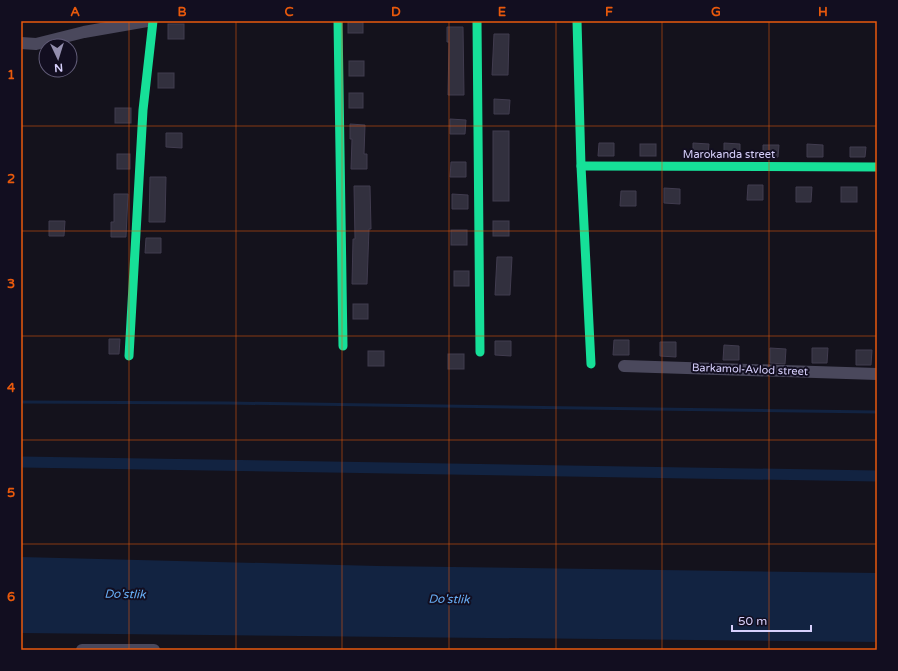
<svg xmlns="http://www.w3.org/2000/svg" width="898" height="671" font-family="'Varela Round',sans-serif">
	<style>
		.water { fill: #122341 }
		.lines { fill: none; stroke-linecap: round; stroke-linejoin: round }
		.stream { stroke: #122341; stroke-width: 3 }
		.canal { stroke: #122341; stroke-width: 11 }
		.building { fill: #32303e; stroke: #413c4f }
		.street { stroke: #4a485c; stroke-width: 12 }
		.fast { stroke: #16e098; stroke-width: 9 }
		.grid { fill: none; stroke: #e8590c; stroke-width: 1; stroke-opacity: 0.55 }
		.labels { text-anchor: middle; stroke-width: 4; stroke-linejoin: round; paint-order: stroke }
		.street-label { font-size: 11px; fill: #d7d0fc; stroke: #120e20 }
		.water-label { font-size: 12px; font-style: italic; fill: #66adf4; stroke: #120e20 }
		.neatline { fill: none; stroke: #e8590c; stroke-width: 1.5 }
		.grid-label { font-size: 13px; text-anchor: middle; font-weight: bold; fill: #e8590c }
	</style>
	<rect width="100%" height="100%" fill="#14121c"/>
	<polygon class="water" points="21,557 378,566 877,573 877,642 21,633"/>
	<g class="lines">
		<polyline class="stream" points="21,402 228,403 877,412"/>
		<polyline class="canal" points="21,462 877,476"/>
	</g>
	<g class="building">
		<rect x="348" y="21" width="15" height="12"/>
		<rect x="168" y="24" width="16" height="15"/>
		<polygon points="447,27 463,27 464,95 448,95 449,42 447,42"/>
		<polygon points="494,34 509,34 508,75 492,75"/>
		<rect x="349" y="61" width="15" height="15"/>
		<rect x="158" y="73" width="16" height="15"/>
		<rect x="349" y="93" width="14" height="15"/>
		<polygon points="494,99 510,100 509,114 494,114"/>
		<rect x="115" y="108" width="16" height="15"/>
		<polygon points="450,119 466,120 465,134 450,134"/>
		<polygon points="350,124 365,125 364,154 367,154 367,169 351,169 352,139 350,139"/>
		<rect x="493" y="131" width="16" height="70"/>
		<polygon points="166,133 182,133 182,148 166,147"/>
		<polygon points="599,143 614,143 614,156 598,156"/>
		<polygon points="693,143 709,144 708,156 693,156"/>
		<polygon points="724,143 740,144 740,157 724,156"/>
		<rect x="640" y="144" width="16" height="12"/>
		<polygon points="807,144 823,145 823,157 807,157"/>
		<polygon points="763,145 779,145 778,157 763,157"/>
		<polygon points="850,147 866,147 865,157 850,157"/>
		<rect x="117" y="154" width="13" height="15"/>
		<polygon points="451,162 466,162 466,177 450,177"/>
		<polygon points="150,177 166,177 165,222 149,222"/>
		<polygon points="748,185 763,185 763,200 747,200"/>
		<polygon points="354,186 370,186 371,229 369,229 367,284 352,284 353,239 355,239"/>
		<polygon points="796,187 812,187 811,202 796,202"/>
		<rect x="841" y="187" width="16" height="15"/>
		<polygon points="664,188 680,189 680,204 664,203"/>
		<polygon points="621,191 636,191 636,206 620,206"/>
		<polygon points="114,194 128,194 126,237 111,237 111,222 114,222"/>
		<polygon points="452,194 468,195 468,209 452,209"/>
		<polygon points="49,221 65,221 64,236 49,236"/>
		<rect x="493" y="221" width="16" height="15"/>
		<rect x="451" y="230" width="16" height="15"/>
		<polygon points="146,238 161,238 161,253 145,253"/>
		<polygon points="497,257 512,257 510,295 495,295"/>
		<rect x="454" y="271" width="15" height="15"/>
		<rect x="353" y="304" width="15" height="15"/>
		<polygon points="109,339 120,339 119,354 109,354"/>
		<polygon points="614,340 629,340 629,355 613,355"/>
		<polygon points="495,341 511,341 511,356 495,355"/>
		<polygon points="660,342 676,342 676,357 660,356"/>
		<polygon points="724,345 739,346 739,360 723,360"/>
		<polygon points="770,348 786,349 785,364 770,363"/>
		<polygon points="812,348 828,348 827,363 812,363"/>
		<polygon points="856,350 872,350 871,365 856,365"/>
		<rect x="368" y="351" width="16" height="15"/>
		<rect x="448" y="354" width="16" height="15"/>
	</g>
	<g class="lines">
		<g class="street">
			<polyline points="21,43 36,44 84,32 147,21"/>
			<polyline points="624,366 877,374"/>
			<polyline points="82,650 154,650"/>
		</g>
		<g class="fast">
			<polyline points="338,21 343,346"/>
			<polyline points="477,21 480,352"/>
			<polyline points="577,21 581,166 591,364"/>
			<polyline points="581,166 877,167"/>
			<polyline points="129,356 143,110 153,21"/>
		</g>
	</g>
	<path class="grid" d="M129,21v629M236,21v629M342,21v629M449,21v629M556,21v629M662,21v629M769,21v629M21,126h856M21,231h856M21,336h856M21,440h856M21,544h856"/>
	<g class="labels">
		<g class="street-label">
			<text x="729" y="158">Marokanda street</text>
			<text transform="translate(750 369) rotate(2)" y="4">Barkamol-Avlod street</text>
		</g>
		<g class="water-label">
			<text transform="translate(125 594) rotate(1)" y="4">Do'stlik</text>
			<text transform="translate(449 599) rotate(1)" y="4">Do'stlik</text>
		</g>
	</g>
	<rect width="898" height="671" fill="none" stroke="#120e20" stroke-width="44"/>
	<g transform="translate(58 58) rotate(176)"><circle r="19" fill="#120e20" stroke="#615c78"/>
	<path d="M0-3L7 15L0 10L-7 15Z" fill="#938eae"/>
	<text y="-6" font-size="11" font-weight="bold" text-anchor="middle" fill="#d7d0fc">N</text>
	</g>
	<path d="M732 625v6h79v-6" fill="none" stroke="#d7d0fc" stroke-width="2"/>
	<text x="738" y="625" font-size="12" fill="#d7d0fc" stroke="#120e20" stroke-width="3" paint-order="stroke">50 m</text>
	<rect x="22" y="22" width="854" height="627" class="neatline"/>
	<g class="grid-label">
		<text x="75" y="16">A</text>
		<text x="182" y="16">B</text>
		<text x="289" y="16">C</text>
		<text x="396" y="16">D</text>
		<text x="502" y="16">E</text>
		<text x="609" y="16">F</text>
		<text x="716" y="16">G</text>
		<text x="823" y="16">H</text>
		<text x="11" y="79">1</text>
		<text x="11" y="183">2</text>
		<text x="11" y="288">3</text>
		<text x="11" y="392">4</text>
		<text x="11" y="497">5</text>
		<text x="11" y="601">6</text>
	</g>
</svg>
